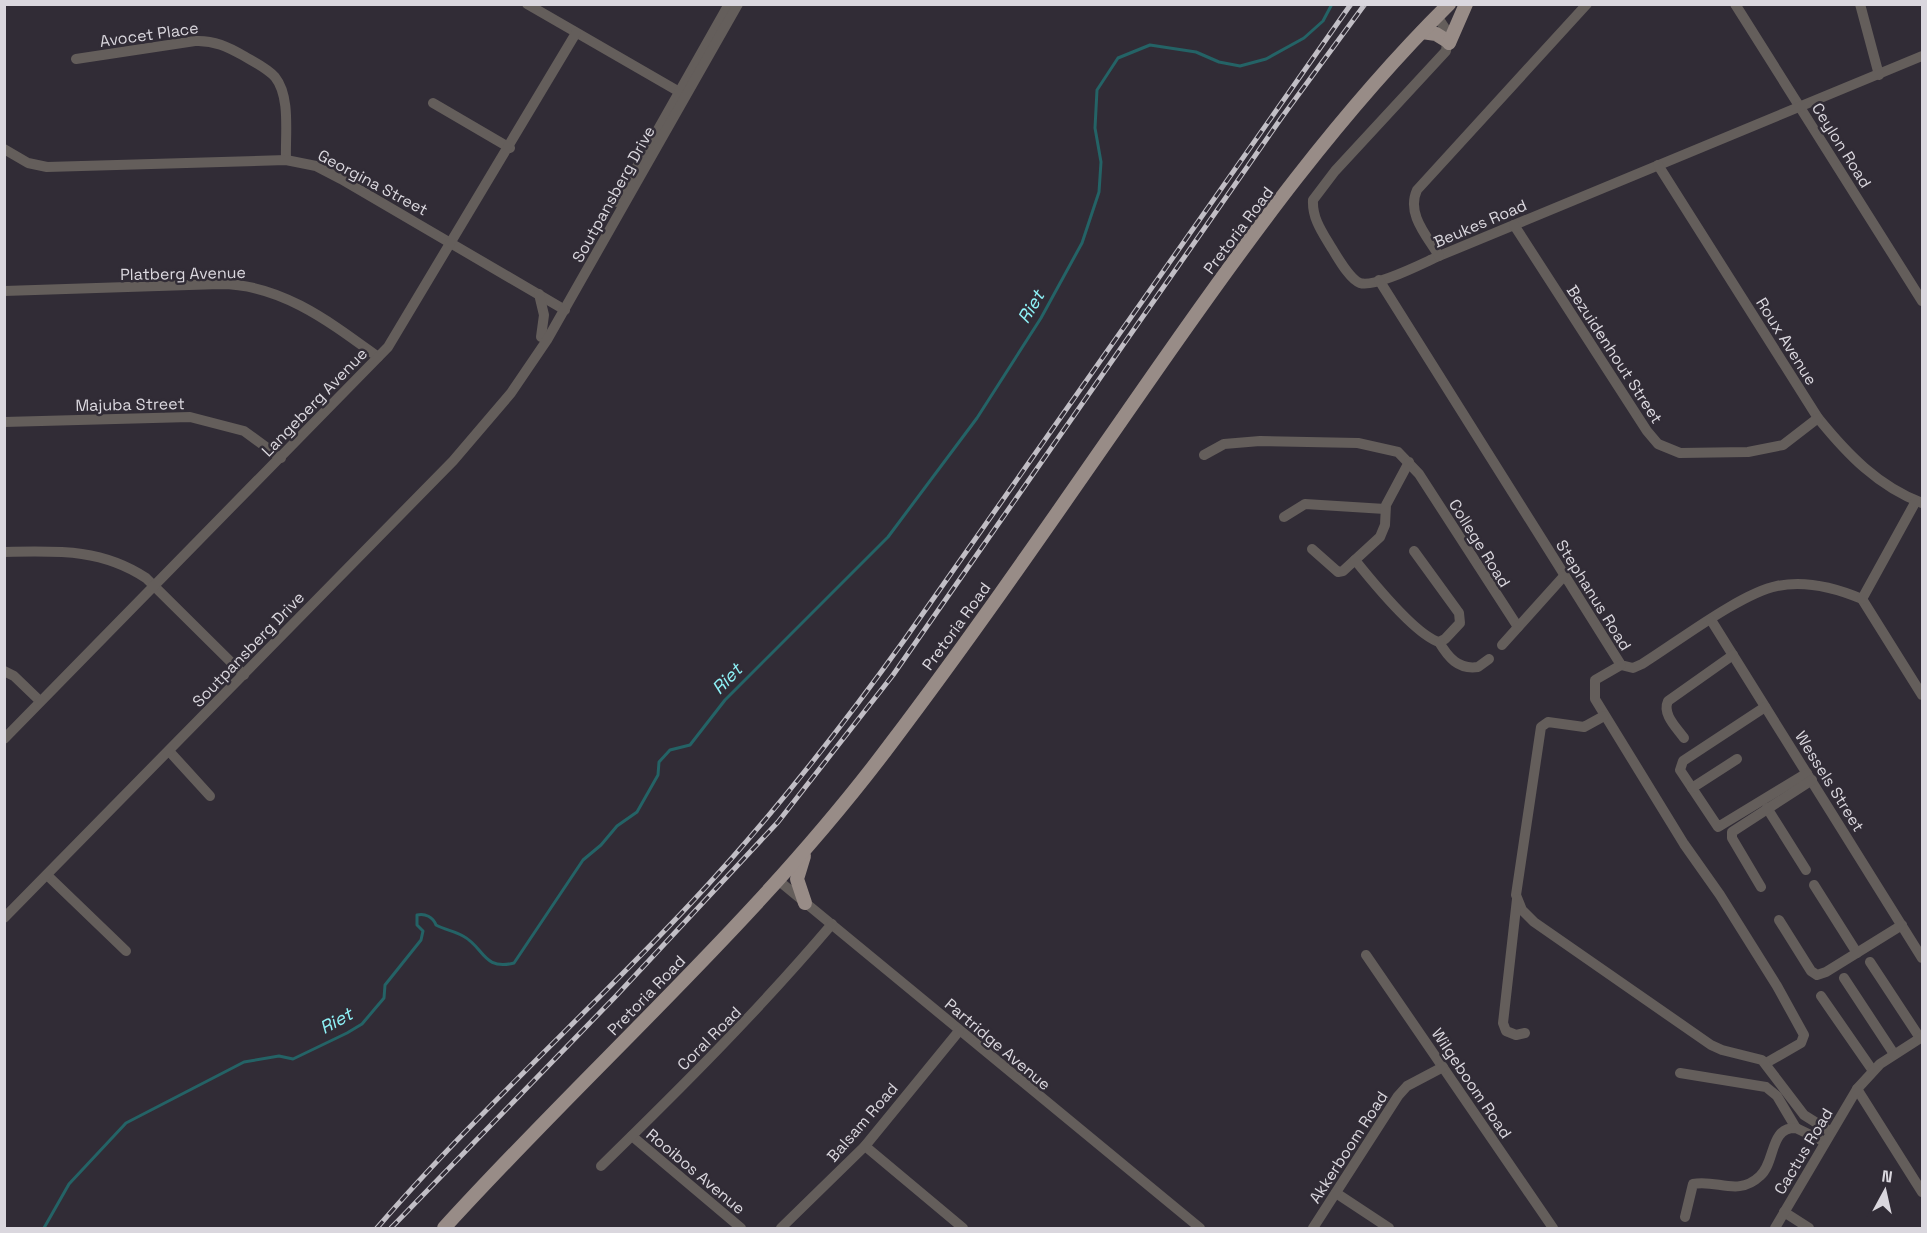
<svg xmlns="http://www.w3.org/2000/svg" width="1927" height="1233" font-family="'Space Grotesk',sans-serif">
	<style>
		.lines { fill: none; stroke-linecap: round; stroke-linejoin: round }
		.stream { stroke: #246366; stroke-width: 3 }
		.minor { stroke: #645e5b; stroke-width: 10 }
		.major { stroke: #988c87; stroke-width: 14 }
		.rail-casing { stroke: #c1bec5; stroke-width: 5 }
		.rail { stroke: #312c36; stroke-width: 3; stroke-dasharray: 9; stroke-linecap: butt }
		.labels { text-anchor: middle; stroke-width: 5; stroke-linejoin: round; paint-order: stroke }
		.street-label { font-size: 16px; fill: #dad7de; stroke: #312c36 }
		.water-label { font-size: 18px; font-style: italic; fill: #8ef2f7; stroke: #312c36 }
	</style>
	<rect width="100%" height="100%" fill="#312c36"/>
	<g class="lines">
		<path class="stream" d="M44,1228l25,-44 57,-61 118,-61 35,-6 14,3 54,-26 15,-9 22,-26 1,-13 36,-45 2,-9 -6,-6v-10c8,-2 16,2 19,10 9,5 19,6 27,11 21,11 20,35 51,27l69,-103 18,-15 16,-19 20,-14 21,-37 1,-13 11,-12 20,-5 35,-45 163,-163 89,-119 64,-100 41,-75 17,-51 2,-30 -6,-34 2,-38 21,-32 32,-13 46,7 23,10 21,4 26,-7 38,-21 19,-17 9,-17"/>
		<g class="minor">
			<polyline points="527,4 683,94"/>
			<polyline points="1735,4 1922,301"/>
			<polyline points="1860,4 1879,75"/>
			<path d="M1437,16l11,17 -2,18 -111,120 -22,29c-1,18 9,32 18,47 6,9 18,32 29,36 15,5 63,-20 79,-27l483,-200"/>
			<path d="M76,59l119,-18c19,-1 33,6 49,15 10,6 23,12 31,21 16,20 10,58 11,83"/>
			<polyline points="433,103 510,148"/>
			<polyline points="4,149 28,163 47,167 286,160 316,166 341,179 565,310"/>
			<path d="M1658,165l160,253c30,37 60,68 104,85"/>
			<polyline points="617,202 729,4"/>
			<polyline points="1514,225 1647,431 1658,444 1680,453 1748,452 1783,445 1818,418"/>
			<path d="M1439,256c-12,-20 -33,-42 -22,-66l170,-186"/>
			<path d="M1379,280l242,385 12,3 9,-4c34,-21 99,-71 135,-78 29,-6 59,2 85,13l60,96"/>
			<path d="M4,291l216,-7c61,0 110,38 158,73"/>
			<polyline points="539,294 544,315 541,337"/>
			<polyline points="4,422 190,417 244,431 281,458"/>
			<polyline points="1204,455 1224,444 1260,441 1358,443 1398,452 1419,474 1518,627"/>
			<polyline points="1284,517 1305,504 1385,509"/>
			<polyline points="1312,549 1338,572 1343,571 1380,537 1385,525 1386,505 1409,462"/>
			<path d="M4,552c52,-1 97,-4 142,26l98,97"/>
			<path d="M1355,560c16,20 61,75 84,82l6,-3 15,-16 -1,-10 -45,-62"/>
			<polyline points="1862,599 1916,501"/>
			<polyline points="1711,620 1922,958"/>
			<path d="M1439,642c9,15 19,28 39,25l11,-8"/>
			<polyline points="1502,645 1564,576"/>
			<polyline points="1621,665 1595,680 1595,699 1684,844 1720,895 1777,986 1804,1035 1801,1043 1766,1063"/>
			<polyline points="4,671 14,676 40,701"/>
			<polyline points="1765,707 1683,761 1680,770 1718,827 1807,773"/>
			<polyline points="1604,716 1584,727 1548,722 1541,727 1516,895 1522,910 1534,922 1711,1045 1722,1050 1762,1060 1804,1115 1831,1132"/>
			<path d="M1684,738c-8,-11 -22,-24 -16,-37l65,-46"/>
			<polyline points="4,739 388,347 576,33"/>
			<polyline points="169,751 210,796"/>
			<polyline points="1692,788 1737,759"/>
			<polyline points="1767,808 1806,870"/>
			<polyline points="47,875 126,951"/>
			<polyline points="779,881 1200,1228"/>
			<polyline points="1814,885 1857,953"/>
			<polyline points="1761,887 1732,838 1732,832 1812,780"/>
			<polyline points="1517,899 1503,1023 1506,1031 1516,1035 1525,1033"/>
			<polyline points="4,918 453,461 511,393 547,340 738,4"/>
			<polyline points="1779,920 1811,971 1817,975 1826,972 1902,925"/>
			<polyline points="1366,955 1553,1228"/>
			<polyline points="1870,962 1920,1038"/>
			<polyline points="1844,978 1894,1054"/>
			<polyline points="1821,996 1873,1071"/>
			<polyline points="1680,1073 1766,1087 1777,1096 1796,1128"/>
			<polyline points="1857,1089 1922,1192"/>
			<polyline points="632,1136 741,1228"/>
			<polyline points="865,1146 963,1228"/>
			<path d="M601,1166c80,-78 158,-156 231,-242"/>
			<polyline points="1336,1193 1389,1228"/>
			<polyline points="1784,1212 1809,1228"/>
			<path d="M1685,1217l8,-33c24,-5 45,13 67,-8 16,-14 9,-49 36,-48l29,14"/>
			<polyline points="781,1228 865,1146 959,1031"/>
			<polyline points="1313,1228 1398,1096 1407,1086 1443,1067"/>
			<polyline points="1775,1228 1857,1089 1880,1064 1922,1037"/>
		</g>
		<g class="major">
			<polyline points="1422,32 1436,34 1449,42"/>
			<polyline points="1449,43 1466,4"/>
			<polyline points="804,856 797,879 805,903"/>
			<path d="M444,1228c148,-163 316,-309 448,-486 93,-123 180,-251 268,-377 88,-126 180,-253 289,-361"/>
		</g>
		<defs>
			<g id="rail">
				<path d="M377,1228c98,-114 211,-215 314,-325 78,-83 148,-172 214,-264l446,-635"/>
				<polyline points="391,1228 616,996 778,822 893,675 1282,117 1365,4"/>
			</g>
		</defs>
		<use href="#rail" class="rail-casing"/>
		<use href="#rail" class="rail"/>
	</g>
	<g class="labels">
		<g class="street-label">
			<text transform="translate(149 34) rotate(-8)" y="6">Avocet Place</text>
			<text transform="translate(1842 145) rotate(58)" y="6">Ceylon Road</text>
			<text transform="translate(373 182) rotate(28)" y="6">Georgina Street</text>
			<text transform="translate(613 194) rotate(-61)" y="6">Soutpansberg Drive</text>
			<text transform="translate(1480 223) rotate(-23)" y="6">Beukes Road</text>
			<text transform="translate(1238 230) rotate(-53)" y="6">Pretoria Road</text>
			<text transform="translate(183 273) rotate(-1)" y="6">Platberg Avenue</text>
			<text transform="translate(1787 341) rotate(58)" y="6">Roux Avenue</text>
			<text transform="translate(1615 354) rotate(57)" y="6">Bezuidenhout Street</text>
			<text transform="translate(314 402) rotate(-46)" y="6">Langeberg Avenue</text>
			<text transform="translate(130 404) rotate(-1)" y="6">Majuba Street</text>
			<text transform="translate(1480 543) rotate(58)" y="6">College Road</text>
			<text transform="translate(1594 595) rotate(58)" y="6">Stephanus Road</text>
			<text transform="translate(956 626) rotate(-54)" y="6">Pretoria Road</text>
			<text transform="translate(248 649) rotate(-46)" y="6">Soutpansberg Drive</text>
			<text transform="translate(1830 781) rotate(58)" y="6">Wessels Street</text>
			<text transform="translate(646 995) rotate(-46)" y="6">Pretoria Road</text>
			<text transform="translate(709 1038) rotate(-45)" y="6">Coral Road</text>
			<text transform="translate(998 1044) rotate(40)" y="6">Partridge Avenue</text>
			<text transform="translate(1472 1083) rotate(56)" y="6">Wilgeboom Road</text>
			<text transform="translate(862 1122) rotate(-49)" y="6">Balsam Road</text>
			<text transform="translate(1348 1147) rotate(-57)" y="6">Akkerboom Road</text>
			<text transform="translate(1803 1151) rotate(-59)" y="6">Cactus Road</text>
			<text transform="translate(696 1171) rotate(40)" y="6">Rooibos Avenue</text>
		</g>
		<g class="water-label">
			<text transform="translate(1031 307) rotate(-60)" y="6">Riet</text>
			<text transform="translate(727 679) rotate(-46)" y="6">Riet</text>
			<text transform="translate(336 1021) rotate(-29)" y="6">Riet</text>
		</g>
	</g>
	<rect width="1927" height="1233" fill="none" stroke="#dad7de" stroke-width="12"/>
	<g transform="translate(1885 1191) rotate(8)" stroke="#312c36" stroke-width="4.5" paint-order="stroke">
	<path d="M0-4.5L10 22L0 15L-10 22Z" fill="#dad7de"/>
	<text y="-9" font-size="16" font-weight="bold" text-anchor="middle" fill="#dad7de">N</text>
	</g>
</svg>
